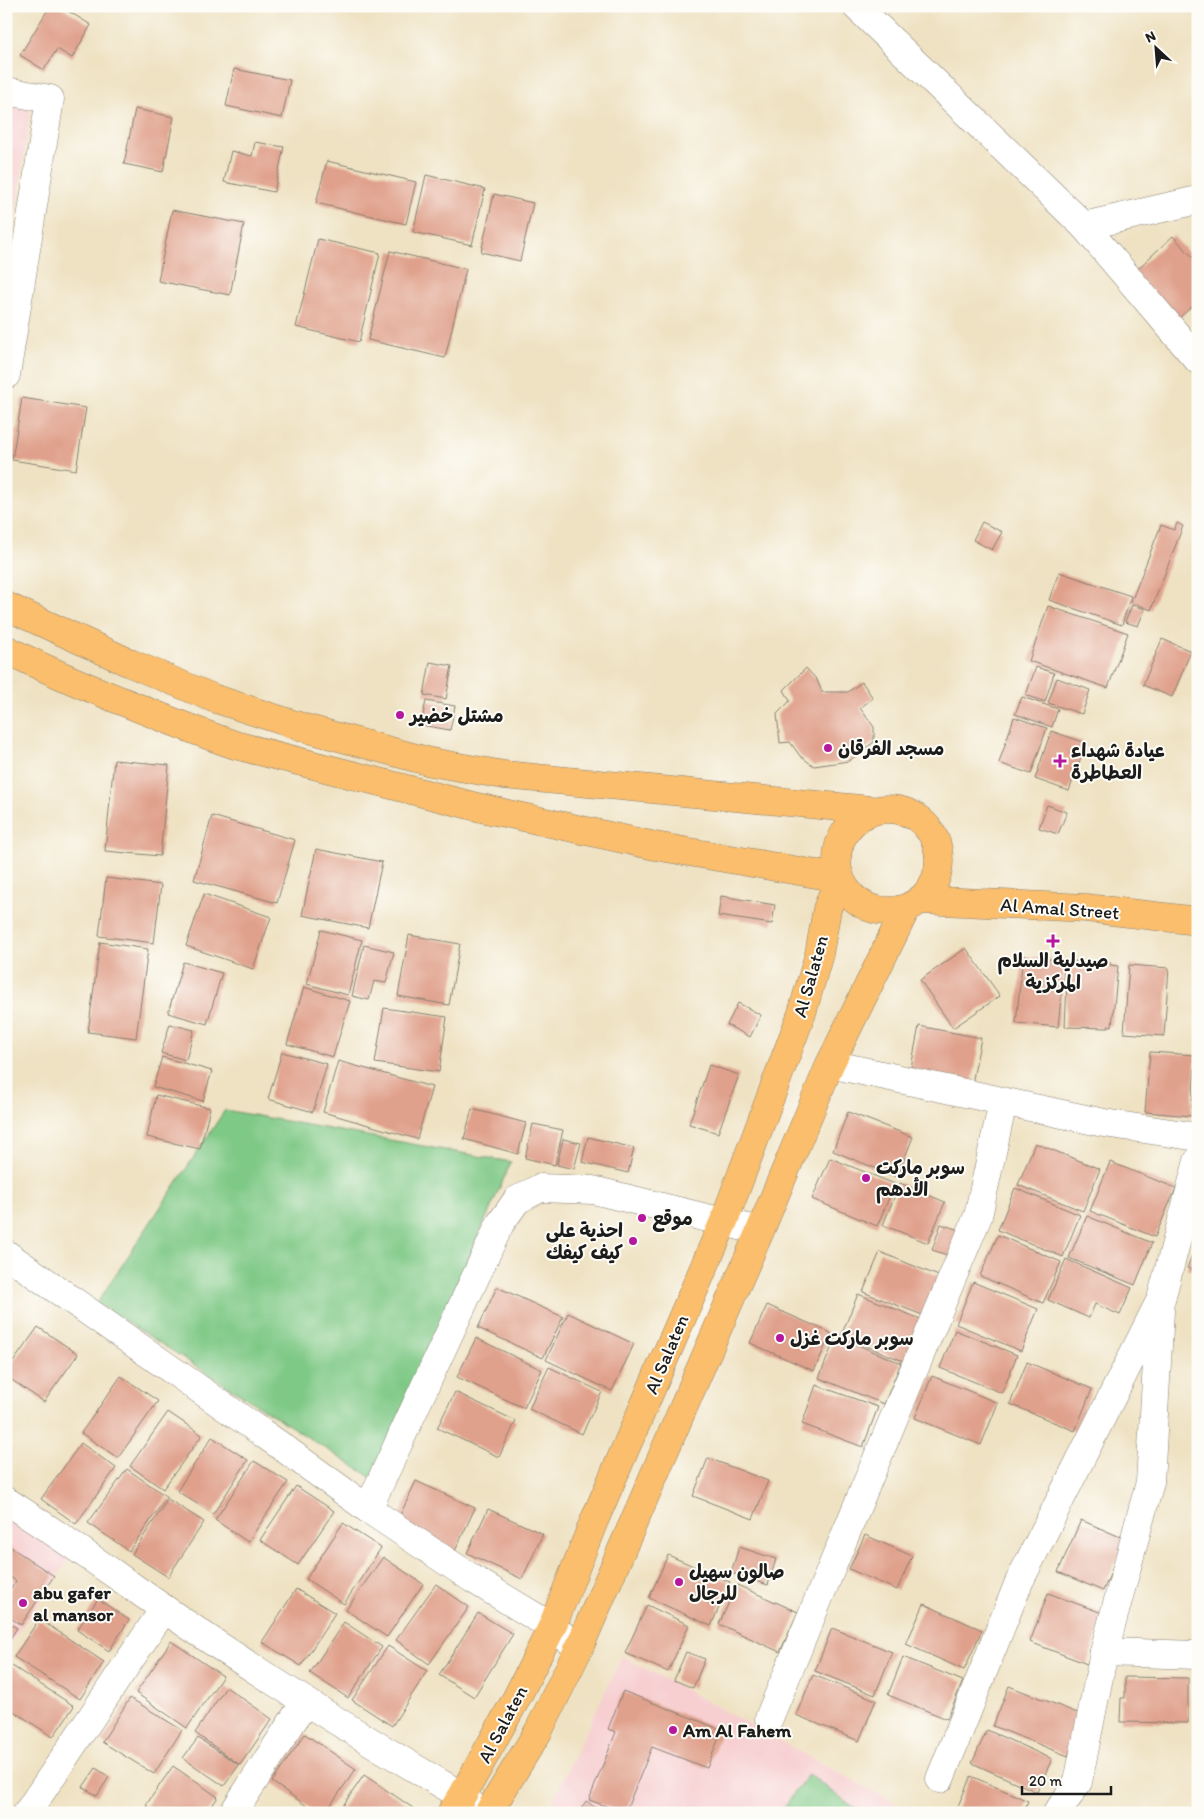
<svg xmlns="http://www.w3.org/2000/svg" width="1204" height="1819" font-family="Itim,'Playpen Sans Arabic',sans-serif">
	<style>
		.built { fill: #f7cfd1 }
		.green { fill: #7fc986; stroke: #4e7251 }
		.building { fill: #e0a18c }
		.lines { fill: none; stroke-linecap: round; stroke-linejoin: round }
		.minor-casing { stroke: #867f70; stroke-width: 29 }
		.major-casing { stroke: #867f70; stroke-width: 29 }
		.minor { stroke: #fff; stroke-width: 28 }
		.major { stroke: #fabe6d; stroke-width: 28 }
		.poi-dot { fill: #b5179e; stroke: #fdfcf7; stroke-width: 2 }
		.labels { text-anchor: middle; stroke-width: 4; stroke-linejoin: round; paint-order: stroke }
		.poi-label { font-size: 19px; font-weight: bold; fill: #1c1c1c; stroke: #fdfcf7; text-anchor: start }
		.street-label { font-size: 19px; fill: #1c1c1c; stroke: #fdfcf7 }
	</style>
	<rect width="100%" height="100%" fill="#fdfcf7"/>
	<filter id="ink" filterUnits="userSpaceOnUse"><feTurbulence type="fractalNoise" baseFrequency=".02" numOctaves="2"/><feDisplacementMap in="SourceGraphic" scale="10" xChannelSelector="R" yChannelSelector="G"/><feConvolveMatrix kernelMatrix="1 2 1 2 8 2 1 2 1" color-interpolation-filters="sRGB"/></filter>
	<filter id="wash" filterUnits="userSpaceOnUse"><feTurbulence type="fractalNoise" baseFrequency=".0096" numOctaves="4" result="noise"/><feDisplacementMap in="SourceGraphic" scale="20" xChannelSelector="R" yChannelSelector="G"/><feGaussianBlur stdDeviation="1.12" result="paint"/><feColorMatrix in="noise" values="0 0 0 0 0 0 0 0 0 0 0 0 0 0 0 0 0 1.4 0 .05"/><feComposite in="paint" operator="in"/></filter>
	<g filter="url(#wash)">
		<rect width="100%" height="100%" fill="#efe2c3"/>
		<g class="built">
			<polygon points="6,82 34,86 6,281"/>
			<polygon points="6,1513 72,1556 6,1649"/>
			<polygon points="622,1656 897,1804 891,1813 547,1813"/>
		</g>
		<g class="green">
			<polygon points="225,1110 511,1162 372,1478 97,1303"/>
			<polygon points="808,1774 862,1813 780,1813"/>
		</g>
		<g id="blocks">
			<g class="building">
				<polygon points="50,6 60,6 91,25 72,58 57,49 44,70 20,55"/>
				<polygon points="234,69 290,80 282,118 226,106"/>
				<polygon points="135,109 174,117 163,172 124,164"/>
				<polygon points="255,142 284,147 274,192 224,182 231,151 252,156"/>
				<polygon points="327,161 416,182 406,224 316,203"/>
				<polygon points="426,175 485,189 472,245 413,232"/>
				<polygon points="494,194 533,203 520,261 481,252"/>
				<polygon points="172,210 244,224 230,295 158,281"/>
				<polygon points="1173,236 1198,263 1198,301 1178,319 1134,272"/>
				<polygon points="318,239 380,253 359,342 296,327"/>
				<polygon points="390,251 466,269 445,358 368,340"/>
				<polygon points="22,398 86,408 76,470 12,460"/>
				<polygon points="982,522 1002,532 992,550 973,540"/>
				<polygon points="1177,523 1183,526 1151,610 1131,602 1161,525 1174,530"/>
				<polygon points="1059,572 1131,596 1122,625 1049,600"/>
				<polygon points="1132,605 1145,609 1138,626 1125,622"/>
				<polygon points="1048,606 1128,633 1108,688 1029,661"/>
				<polygon points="1162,639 1191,651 1172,697 1143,685"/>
				<polygon points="430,662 452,666 446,699 424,695"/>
				<polygon points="1036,667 1054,673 1045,702 1026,695"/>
				<polygon points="806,668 817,680 822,692 848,692 862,682 873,698 860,708 874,727 874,742 849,761 814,766 800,756 790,742 780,743 777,714 790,701 784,690"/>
				<polygon points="1057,678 1090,690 1082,714 1048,703"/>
				<polygon points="1022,697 1058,709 1052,727 1015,714"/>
				<polygon points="426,701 455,706 450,730 421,725"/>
				<polygon points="1014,717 1047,728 1031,774 999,763"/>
				<polygon points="1051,731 1086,743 1069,791 1035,779"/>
				<polygon points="114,760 169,765 160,856 105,851"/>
				<polygon points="1047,805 1067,812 1058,834 1039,828"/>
				<polygon points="212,816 295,840 277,903 194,880"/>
				<polygon points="316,849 382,862 368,928 302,915"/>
				<polygon points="106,878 161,885 154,943 99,936"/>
				<polygon points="204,894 271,917 253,969 186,946"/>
				<polygon points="721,896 775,905 772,924 718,916"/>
				<polygon points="321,930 362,940 348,995 307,984"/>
				<polygon points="409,935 460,944 449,1005 398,996"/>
				<polygon points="100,942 148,949 136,1038 88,1032"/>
				<polygon points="364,945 394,952 386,983 374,981 369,1000 352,996"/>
				<polygon points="966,948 1000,996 953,1028 920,980"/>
				<polygon points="1023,956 1065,961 1058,1027 1016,1023"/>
				<polygon points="1068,961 1110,962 1110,965 1118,966 1112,1026 1108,1026 1108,1028 1065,1027"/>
				<polygon points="183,962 222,973 207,1024 168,1013"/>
				<polygon points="1129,965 1169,968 1164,1036 1124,1033"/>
				<polygon points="304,987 350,1001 333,1057 287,1044"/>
				<polygon points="738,1003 761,1015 750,1037 727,1025"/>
				<polygon points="384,1008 447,1017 439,1072 375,1063"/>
				<polygon points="170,1024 194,1030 186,1060 161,1053"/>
				<polygon points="919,1026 981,1038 971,1089 909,1078"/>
				<polygon points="282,1052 327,1064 313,1112 268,1099"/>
				<polygon points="1150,1052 1196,1055 1191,1116 1145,1112"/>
				<polygon points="162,1057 212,1071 203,1101 153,1087"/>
				<polygon points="338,1061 432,1087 417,1139 323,1112"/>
				<polygon points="709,1065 739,1075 718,1133 689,1124"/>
				<polygon points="156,1095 210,1108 200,1149 147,1137"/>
				<polygon points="472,1109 526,1123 518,1154 464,1139"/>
				<polygon points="848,1112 913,1137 897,1177 833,1151"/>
				<polygon points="533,1124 563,1130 555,1165 525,1158"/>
				<polygon points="588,1137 634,1148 628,1173 582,1162"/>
				<polygon points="563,1139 581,1143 574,1169 557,1165"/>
				<polygon points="1035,1143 1100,1169 1083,1211 1018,1185"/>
				<polygon points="830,1158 895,1184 877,1226 812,1199"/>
				<polygon points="1110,1162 1176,1188 1155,1237 1090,1211"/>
				<polygon points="900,1183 945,1202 928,1243 883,1225"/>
				<polygon points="1015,1188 1080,1215 1063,1257 998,1230"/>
				<polygon points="1087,1216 1152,1243 1135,1285 1069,1258"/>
				<polygon points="941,1224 959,1230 950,1256 932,1250"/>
				<polygon points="998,1235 1061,1262 1043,1303 980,1276"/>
				<polygon points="1198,1240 1198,1272 1187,1268"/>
				<polygon points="880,1252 941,1277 925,1316 863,1292"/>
				<polygon points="1066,1259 1132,1288 1120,1315 1095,1304 1089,1318 1048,1300"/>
				<polygon points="973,1282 1038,1309 1021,1351 956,1324"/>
				<polygon points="497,1287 563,1317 543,1358 478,1328"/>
				<polygon points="858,1294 923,1320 906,1362 841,1336"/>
				<polygon points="767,1305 831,1333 814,1371 750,1343"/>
				<polygon points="568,1313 634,1344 612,1391 546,1360"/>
				<polygon points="38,1327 78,1354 44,1402 6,1376 6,1372"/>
				<polygon points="955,1330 1017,1355 1002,1393 940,1368"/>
				<polygon points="836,1336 901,1363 884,1404 819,1378"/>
				<polygon points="476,1338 542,1370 524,1408 457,1377"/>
				<polygon points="1027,1362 1092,1389 1075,1431 1010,1404"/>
				<polygon points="549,1367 602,1392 582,1434 529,1409"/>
				<polygon points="121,1376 158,1401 118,1458 81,1433"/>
				<polygon points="932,1376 998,1403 981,1445 915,1418"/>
				<polygon points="816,1385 878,1407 863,1447 802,1424"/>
				<polygon points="455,1392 516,1421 499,1457 437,1428"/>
				<polygon points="168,1412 202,1435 163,1489 130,1466"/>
				<polygon points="212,1437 248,1460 213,1514 177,1491"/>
				<polygon points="81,1443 116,1468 76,1524 41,1499"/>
				<polygon points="708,1458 768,1481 753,1519 693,1496"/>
				<polygon points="254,1461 288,1482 248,1542 215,1520"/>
				<polygon points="127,1469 167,1497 129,1551 88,1523"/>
				<polygon points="416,1481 475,1508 455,1551 396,1524"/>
				<polygon points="296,1486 334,1511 298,1565 260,1540"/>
				<polygon points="168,1499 204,1522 168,1577 132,1554"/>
				<polygon points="488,1509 543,1534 522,1579 467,1553"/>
				<polygon points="1081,1520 1125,1539 1103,1591 1058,1572"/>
				<polygon points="343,1523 381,1548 344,1604 306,1579"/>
				<polygon points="865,1535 912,1556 897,1590 849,1569"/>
				<polygon points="6,1544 54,1576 21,1625 6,1615 6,1595 16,1581 6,1574"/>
				<polygon points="739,1547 776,1559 768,1585 731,1573"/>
				<polygon points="668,1555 730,1582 711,1626 649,1598"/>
				<polygon points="383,1557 423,1584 387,1637 346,1610"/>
				<polygon points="436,1584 469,1607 429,1664 396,1640"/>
				<polygon points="737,1585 798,1612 780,1652 719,1624"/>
				<polygon points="296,1589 335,1613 301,1666 262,1642"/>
				<polygon points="1048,1593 1105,1614 1087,1664 1030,1642"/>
				<polygon points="98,1599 129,1620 109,1651 77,1630"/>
				<polygon points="924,1604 982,1630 964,1670 906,1644"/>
				<polygon points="647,1605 689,1625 668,1672 625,1653"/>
				<polygon points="478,1613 513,1634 474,1697 439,1675"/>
				<polygon points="39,1619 104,1662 80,1699 14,1657"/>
				<polygon points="6,1621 17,1628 6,1645"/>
				<polygon points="344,1622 382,1647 348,1698 310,1673"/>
				<polygon points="832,1628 892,1652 875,1695 815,1671"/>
				<polygon points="171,1641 223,1676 187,1728 136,1693"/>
				<polygon points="388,1646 427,1671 392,1726 352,1700"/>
				<polygon points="686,1652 705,1659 693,1688 674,1680"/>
				<polygon points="903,1657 963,1681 947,1719 888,1695"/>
				<polygon points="9,1664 74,1706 53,1737 6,1706 6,1667"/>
				<polygon points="813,1675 876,1700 859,1741 796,1715"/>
				<polygon points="1125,1677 1188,1678 1188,1723 1120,1722 1121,1698 1125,1698"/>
				<polygon points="1009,1686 1085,1716 1068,1756 993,1726"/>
				<polygon points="226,1687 272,1719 240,1765 195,1733"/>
				<polygon points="623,1691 722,1730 707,1768 652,1747 625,1813 589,1800 616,1732 608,1729"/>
				<polygon points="130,1698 182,1730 154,1774 102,1742"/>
				<polygon points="987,1730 1052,1759 1037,1792 972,1763"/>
				<polygon points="305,1734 356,1769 325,1813 317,1813 272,1782"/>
				<polygon points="198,1738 239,1765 224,1786 183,1758"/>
				<polygon points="173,1766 218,1797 207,1813 156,1813 146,1805"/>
				<polygon points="96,1768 109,1777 97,1796 83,1787"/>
				<polygon points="364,1775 413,1808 410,1813 338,1813"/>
				<polygon points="971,1776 1028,1801 1023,1813 955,1813"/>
				<polygon points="586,1801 603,1813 578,1813"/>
			</g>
		</g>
	</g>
	<g filter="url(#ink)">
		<use href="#blocks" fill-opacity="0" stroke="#867f70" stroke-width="1"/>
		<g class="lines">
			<defs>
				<g id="minor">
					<polyline points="856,6 1084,226 1198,360"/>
					<polyline points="6,91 50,99 6,375"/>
					<polyline points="1084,226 1198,200"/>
					<polyline points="830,1064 1104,1123 1198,1137"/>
					<polyline points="6,1254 278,1444 368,1509 473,1579 552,1627 579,1648"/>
					<path d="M6,1501c54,34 105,71 157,107 97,67 198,129 299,188l18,17"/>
					<polyline points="368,1509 500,1224 517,1200 540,1188 593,1190 760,1231"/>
					<polyline points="1104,1652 1198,1655"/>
					<polyline points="769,1718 978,1216 1003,1102"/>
					<polyline points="940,1779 1019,1582 1161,1299 1198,1161"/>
					<polyline points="27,1813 164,1609"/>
					<polyline points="233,1813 305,1702"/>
					<polyline points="1057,1813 1078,1782 1104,1652 1150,1482 1160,1311"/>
				</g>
				<g id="major">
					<polyline points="6,606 130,663 213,698 305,728 431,762 504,775 871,810"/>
					<path d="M6,649c35,19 72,34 108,49 40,16 80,33 121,47l242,62 178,39 184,32 -12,31 -8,45 -17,59 -78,208 -130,300 -42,106 -37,74 -53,95 -11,17"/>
					<circle cx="888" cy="860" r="51"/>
					<polyline points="921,900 1086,908 1198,921"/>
					<polyline points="488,1813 538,1732 579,1648 760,1231 830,1064 906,909"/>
				</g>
			</defs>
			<use href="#minor" class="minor-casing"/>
			<use href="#major" class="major-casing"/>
			<use href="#minor" class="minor"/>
			<use href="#major" class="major"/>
		</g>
	</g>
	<g class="poi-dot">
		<circle cx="400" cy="715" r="5"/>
		<circle cx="828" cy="748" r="5"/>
		<path d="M1057.5 753.5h5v5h5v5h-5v5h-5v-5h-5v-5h5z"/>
		<path d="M1050.5 933.5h5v5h5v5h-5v5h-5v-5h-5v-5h5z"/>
		<circle cx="866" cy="1178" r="5"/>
		<circle cx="642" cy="1218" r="5"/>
		<circle cx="633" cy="1241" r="5"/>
		<circle cx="780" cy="1338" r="5"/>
		<circle cx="679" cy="1582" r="5"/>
		<circle cx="23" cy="1603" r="5"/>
		<circle cx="673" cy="1730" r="5"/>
	</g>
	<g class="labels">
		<g class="poi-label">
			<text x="410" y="722">مشتل خضير</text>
			<text x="838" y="755">مسجد الفرقان</text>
			<text x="1071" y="757">عيادة شهداء<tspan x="1071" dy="22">العطاطرة</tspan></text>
			<text x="1053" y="967" text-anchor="middle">صيدلية السلام<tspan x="1053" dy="22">المركزية</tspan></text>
			<text x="876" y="1174">سوبر ماركت<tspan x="876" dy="22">الأدهم</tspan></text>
			<text x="652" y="1225">موقع</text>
			<text x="623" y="1237" text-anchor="end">احذية على<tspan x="623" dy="22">كيف كيفك</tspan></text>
			<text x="790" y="1345">سوبر ماركت غزل</text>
			<text x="689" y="1578">صالون سهيل<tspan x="689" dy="22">للرجال</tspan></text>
			<text x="33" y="1599">abu gafer<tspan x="33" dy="22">al mansor</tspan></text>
			<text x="683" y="1737">Am Al Fahem</text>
		</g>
		<g class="street-label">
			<text transform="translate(1060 908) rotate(4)" y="7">Al Amal Street</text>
			<text transform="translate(810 976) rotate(-74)" y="7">Al Salaten</text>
			<text transform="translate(666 1354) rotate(-67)" y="7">Al Salaten</text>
			<text transform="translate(502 1724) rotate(-62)" y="7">Al Salaten</text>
		</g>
	</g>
	<rect width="1204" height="1819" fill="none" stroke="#fdfcf7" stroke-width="25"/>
	<g transform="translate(1156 48) rotate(334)" stroke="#fdfcf7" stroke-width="4" paint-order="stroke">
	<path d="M0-4L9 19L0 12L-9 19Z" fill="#1c1c1c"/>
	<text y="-8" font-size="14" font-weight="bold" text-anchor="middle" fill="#1c1c1c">N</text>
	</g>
	<path d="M1022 1786v8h89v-8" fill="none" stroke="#1c1c1c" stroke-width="2.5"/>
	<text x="1029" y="1786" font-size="15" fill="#1c1c1c" stroke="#fdfcf7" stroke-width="4" paint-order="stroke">20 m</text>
</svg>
